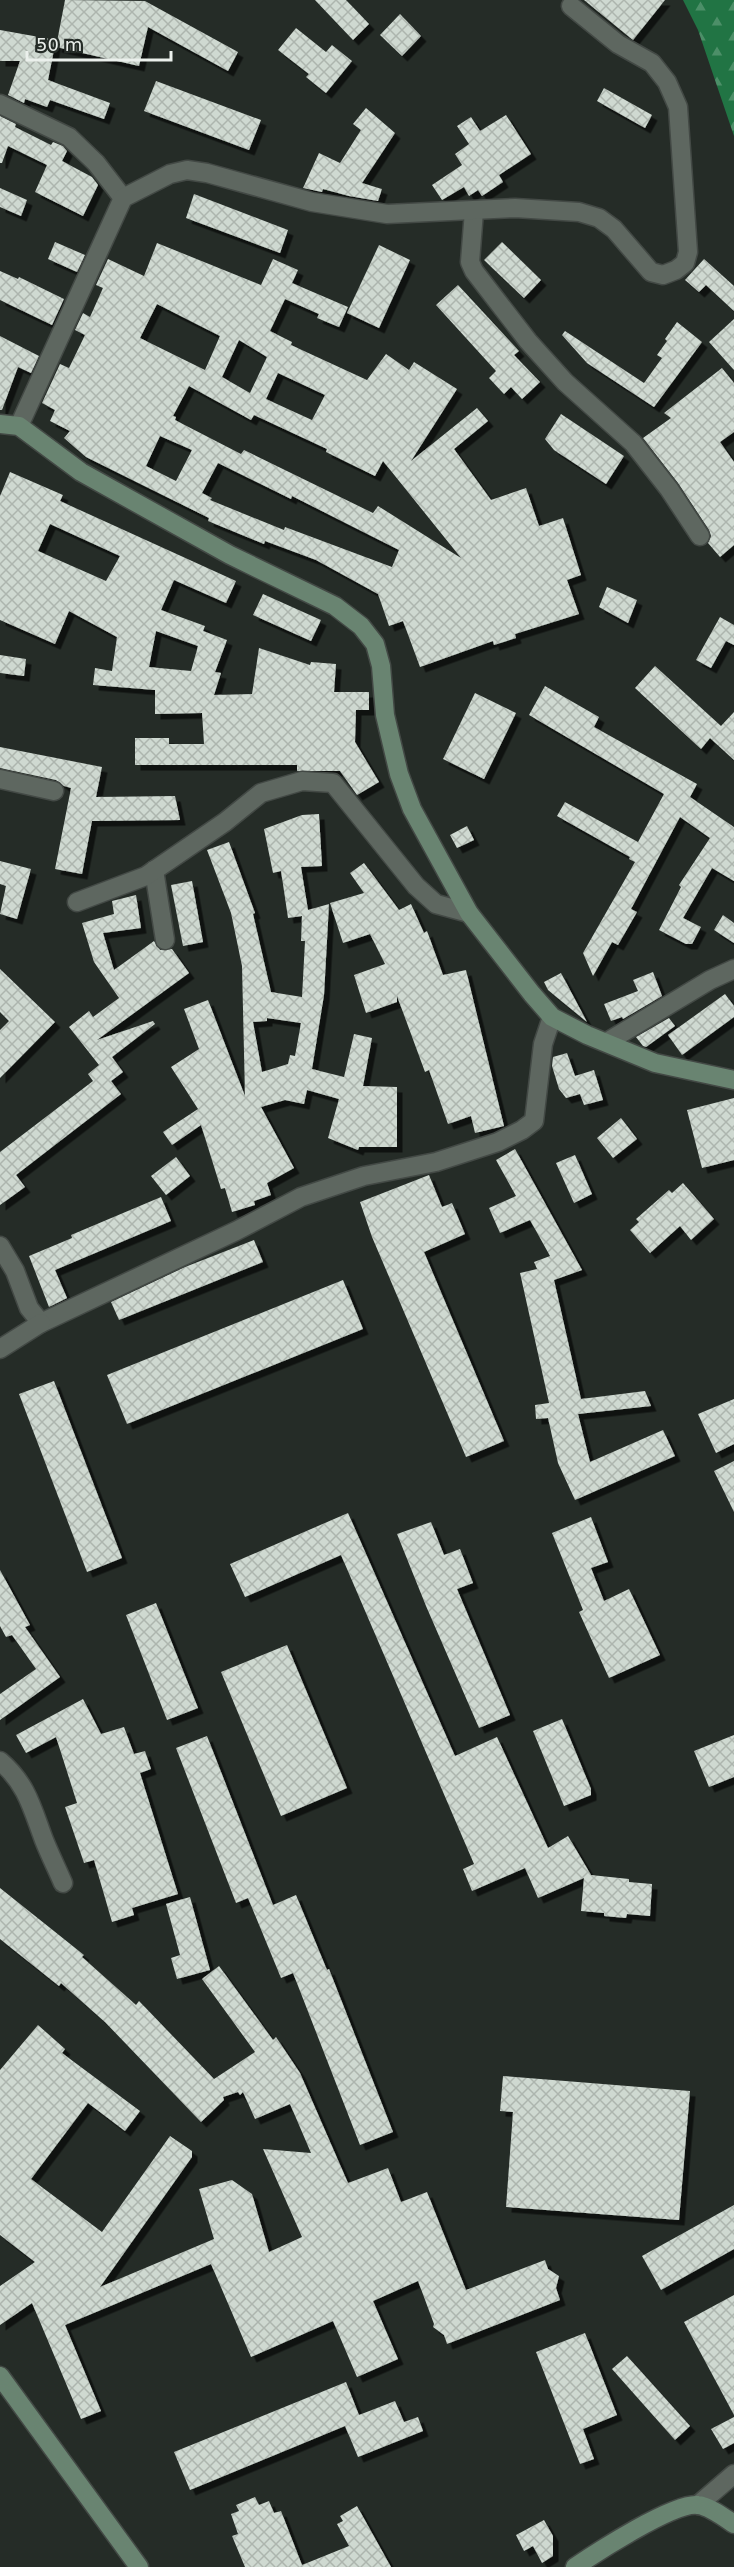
<svg xmlns="http://www.w3.org/2000/svg" width="734" height="2567" font-family="'DejaVu Sans',sans-serif">
	<style>
		.forest { fill: url(#forest-firs) }
		.building { fill: url(#building-cross-hatch); fill-rule: evenodd; filter: url(#shadow) }
		.lines { fill: none; stroke-linecap: round; stroke-linejoin: round }
		.street-casing { stroke: #434945; stroke-width: 21 }
		.secondary-casing { stroke: #434945; stroke-width: 21 }
		.street { stroke: #5e6760; stroke-width: 18 }
		.secondary { stroke: #698471; stroke-width: 18 }
	</style>
	<defs>
		<pattern id="forest-firs" width="22" height="20" patternUnits="userSpaceOnUse" patternTransform="scale(1.5)"><rect width="22" height="20" fill="#217444"/><path d="M5 1l3.5 6h-7zM16 11l3.5 6h-7z" fill="#4c8f68"/></pattern>
		<pattern id="building-cross-hatch" width="8" height="8" patternUnits="userSpaceOnUse" patternTransform="scale(1.5)"><rect width="8" height="8" fill="#cfd9d1"/><path d="M0 0l8 8M0 8l8-8" fill="none" stroke="#adb5ae"/></pattern>
		<filter id="shadow"><feDropShadow dx="5.5" dy="5.5" stdDeviation="0" flood-color="#0009"/></filter>
	</defs>
	<rect width="100%" height="100%" fill="#252c27"/>
	<polygon class="forest" points="683,0 734,0 734,136 698,30"/>
	<g class="building">
		<polygon points="65,0 145,1 238,52 228,71 148,27 139,66 56,47"/>
		<polygon points="315,0 346,0 369,24 353,40"/>
		<polygon points="584,0 665,0 633,40"/>
		<polygon points="400,14 421,36 402,56 380,35"/>
		<polygon points="296,28 326,52 332,45 352,61 326,93 306,77 309,74 278,50"/>
		<polygon points="0,30 56,40 48,80 110,103 104,119 50,100 47,107 25,99 24,103 8,95 20,61 0,61"/>
		<polygon points="156,81 261,120 249,150 144,111"/>
		<polygon points="604,88 652,115 645,128 597,101"/>
		<polygon points="366,108 395,133 362,183 382,189 378,201 349,196 323,189 322,192 303,188 319,153 340,163 361,130 353,124"/>
		<polygon points="506,115 531,154 499,175 503,182 482,196 478,190 469,196 464,187 442,200 432,185 462,165 455,154 469,144 457,126 471,117 480,131"/>
		<polygon points="0,116 16,124 15,127 51,145 53,142 63,146 67,151 62,161 92,177 98,185 83,216 35,192 47,165 8,146 2,163 0,163"/>
		<polygon points="0,188 27,200 21,216 0,207"/>
		<polygon points="194,194 288,230 280,253 186,218"/>
		<polygon points="55,242 85,255 77,272 48,259"/>
		<polygon points="502,242 541,280 524,298 484,260"/>
		<path d="M157,243l104,42 12,-26 25,11 -6,13 56,24 -9,20 -22,-9 2,-4 -34,-15 -15,32 22,11 -1,3 76,35 19,-26 23,16 5,-8 43,27 -46,72 66,-53 11,13 -34,28 37,51 35,-12 13,38 24,-8 18,57 -14,5 12,34 -64,20 1,4 -22,7 -1,-4 -73,26 -17,-46 -14,5 -11,-32 -62,-34 -51,-19 -1,3 -56,-23 1,-3 -123,-61 -22,-19 6,-7 -20,-10 5,-11 -13,-7 18,-39 9,4 16,-33 -10,-5 8,-17 7,4 13,-29 -7,-3 12,-26 36,17zM157,304l63,32 -15,34 -65,-32zM239,340l28,17 -17,36 -28,-16zM278,373l47,22 -13,25 -46,-21zM189,386l62,34 3,-5 73,34 -1,3 49,24 8,-15 78,97 -83,-52 -5,7 -129,-63 -3,4 -66,-34 1,-3 -3,-1zM160,436l32,14 -16,31 -30,-15zM218,463l73,36 1,-3 107,54 -7,17 -107,-40 -1,3 -74,-30 2,-2 -10,-5z"/>
		<polygon points="379,245 410,260 379,328 347,313"/>
		<polygon points="704,259 734,286 734,311 706,285 699,292 685,280"/>
		<polygon points="0,271 18,279 19,277 64,299 52,325 0,300"/>
		<polygon points="458,285 519,351 514,355 540,382 522,399 511,387 504,394 489,378 496,371 436,305"/>
		<polygon points="734,319 734,370 709,342"/>
		<polygon points="677,322 702,342 654,407 587,363 562,335 565,331 644,383 662,358 657,355 667,341 665,339"/>
		<polygon points="0,336 39,356 31,373 18,367 2,410 0,410"/>
		<polygon points="722,368 734,383 734,432 720,442 734,462 734,545 720,557 708,543 711,536 709,530 678,483 643,438 671,418 664,413"/>
		<polygon points="561,414 624,456 606,484 554,450 545,439"/>
		<path d="M10,472l53,23 -3,6 176,80 -10,22 -52,-23 -13,30 44,16 -2,5 24,9 -12,32 6,1 -7,22 38,-1 7,-46 51,17 1,-3 25,2 -2,28h35v18h-13l-1,32 24,40 -22,13 -17,-24h-43v-6h-162v-27h34v6h35l-2,-31 -47,1v-24l-62,-5 2,-17 17,3 5,-34 -48,-26 -14,33 -55,-24v-124zM50,524l70,32 -14,25 -68,-30zM156,631l42,15 -7,25 -42,-4z"/>
		<polygon points="607,587 637,600 628,623 599,607"/>
		<polygon points="263,594 321,620 311,641 253,615"/>
		<polygon points="720,617 734,625 734,645 726,641 711,668 696,660"/>
		<polygon points="0,655 26,659 24,676 0,673"/>
		<polygon points="655,666 721,726 734,712 734,760 710,738 701,749 635,688"/>
		<polygon points="545,686 599,717 594,727 697,784 690,797 734,827 734,881 712,868 683,918 701,927 692,944 686,944 659,930 681,887 679,885 710,838 680,817 631,909 637,912 618,945 612,942 593,976 583,953 635,862 629,859 630,857 557,816 565,802 638,842 664,794 529,715"/>
		<polygon points="475,693 516,713 484,779 443,759"/>
		<polygon points="0,747 102,767 96,797 175,796 180,820 92,821 82,874 55,869 71,788 64,786 56,780 0,768"/>
		<path d="M319,814l3,52 -21,1 7,43 21,-6 -5,91 -12,74 32,8 10,-43 18,4 -9,48 34,1v60h-38l-1,3 -30,-12 11,-39 -32,-9 -3,14 -19,-4 -24,7 33,61 -27,15 4,12 -17,6 1,4 -23,7 -7,-24 -4,1 -20,-64 -29,20 -9,-13 35,-23 -27,-42 28,-18 -15,-40 24,-9 37,96 -3,-130 -11,-53 -24,-63 22,-8 26,71 -2,1 18,78 31,5 3,-56h-4l1,-25 -14,2 -7,-47 -8,2 -9,-44 38,-14zM267,1018l34,5 -6,33 -5,-1 -2,9 -26,8 -9,-50 14,-1z"/>
		<polygon points="467,826 474,840 457,848 450,835"/>
		<polygon points="0,861 31,869 17,919 0,914 6,886 0,884"/>
		<polygon points="364,863 399,910 411,904 424,933 427,931 443,975 466,970 504,1126 475,1133 471,1116 448,1124 429,1070 425,1072 397,996 397,1002 366,1013 354,975 385,964 370,934 343,943 330,903 364,893 350,873"/>
		<polygon points="192,881 203,942 183,946 171,885"/>
		<polygon points="136,895 141,928 103,933 114,970 154,941 160,950 172,949 189,973 97,1040 153,1021 155,1024 112,1057 123,1072 111,1081 121,1094 16,1175 25,1187 0,1205 0,1152 93,1081 88,1074 99,1065 69,1027 89,1011 93,1017 119,998 94,962 82,923 114,914 112,901"/>
		<polygon points="723,915 734,923 734,943 714,930"/>
		<polygon points="0,969 55,1022 0,1078 0,1030 9,1021 0,1012"/>
		<polygon points="653,972 662,996 623,1019 622,1017 611,1021 604,1004 638,991 633,980"/>
		<polygon points="561,973 587,1022 548,990 544,982"/>
		<polygon points="725,994 734,1006 734,1017 682,1055 668,1035"/>
		<polygon points="669,1018 675,1026 646,1047 643,1046 636,1037"/>
		<polygon points="567,1053 575,1076 594,1070 603,1100 584,1105 580,1094 566,1098 559,1089 552,1066 553,1057"/>
		<polygon points="734,1098 734,1160 702,1168 687,1110"/>
		<polygon points="621,1118 637,1139 613,1158 597,1138"/>
		<polygon points="515,1149 582,1270 554,1280 581,1399 645,1391 651,1406 578,1414 590,1462 663,1430 675,1456 575,1500 558,1463 548,1418 536,1419 535,1405 549,1403 520,1273 537,1269 534,1262 550,1256 530,1220 500,1233 489,1208 516,1196 496,1160"/>
		<polygon points="575,1155 592,1194 574,1203 556,1163"/>
		<polygon points="176,1157 190,1176 166,1195 151,1176"/>
		<polygon points="429,1175 442,1207 452,1203 465,1234 424,1252 504,1441 466,1457 372,1237 360,1202"/>
		<polygon points="683,1183 714,1219 691,1240 680,1226 650,1253 630,1230 639,1222 636,1219 669,1190 672,1193"/>
		<polygon points="161,1197 171,1221 55,1270 67,1298 49,1307 29,1256 72,1238 71,1235"/>
		<polygon points="254,1240 263,1262 119,1320 111,1302 185,1267"/>
		<polygon points="343,1280 363,1329 127,1424 107,1375"/>
		<polygon points="54,1381 122,1558 87,1572 19,1394"/>
		<polygon points="734,1399 734,1444 716,1453 698,1414"/>
		<polygon points="734,1461 734,1512 714,1471"/>
		<polygon points="348,1513 455,1756 497,1737 548,1848 568,1836 591,1875 629,1879 629,1882 652,1884 650,1916 627,1914 626,1918 604,1916 604,1913 581,1911 584,1878 538,1898 525,1868 472,1891 463,1869 474,1864 341,1555 245,1597 230,1564"/>
		<polygon points="591,1517 608,1562 591,1568 604,1601 629,1589 660,1655 609,1678 579,1612 583,1610 552,1533"/>
		<polygon points="431,1522 444,1555 460,1549 473,1583 457,1589 510,1715 479,1728 426,1606 397,1534"/>
		<polygon points="0,1570 30,1625 25,1627 60,1677 0,1720 0,1694 36,1669 12,1635 6,1637 0,1626"/>
		<polygon points="156,1603 198,1708 167,1720 126,1615"/>
		<polygon points="287,1645 347,1788 281,1816 221,1672"/>
		<polygon points="83,1699 101,1734 124,1727 134,1754 145,1751 151,1769 140,1773 178,1894 132,1908 134,1915 112,1922 94,1860 84,1863 65,1807 77,1803 56,1737 26,1753 16,1735"/>
		<polygon points="562,1719 591,1789 591,1795 564,1806 533,1731"/>
		<polygon points="734,1735 734,1777 709,1787 694,1751"/>
		<polygon points="207,1736 273,1905 296,1895 327,1970 329,1969 393,2132 360,2145 293,1973 281,1978 248,1898 236,1903 176,1748"/>
		<polygon points="0,1888 84,1955 82,1957 136,2005 139,2001 214,2079 255,2052 202,1979 219,1966 273,2040 276,2037 300,2073 348,2183 388,2168 401,2202 427,2192 466,2290 545,2260 548,2269 559,2276 556,2288 560,2300 447,2344 444,2335 433,2327 434,2324 418,2281 373,2301 398,2359 357,2377 333,2321 251,2357 211,2264 65,2325 101,2411 81,2419 32,2303 0,2325 0,2286 35,2262 0,2235 0,2070 38,2025 65,2049 62,2053 140,2111 125,2131 88,2103 31,2179 102,2232 170,2136 192,2151 192,2157 100,2287 214,2239 199,2189 232,2180 252,2194 269,2252 302,2237 263,2149 311,2153 290,2104 255,2119 243,2092 240,2095 238,2092 223,2097 224,2100 201,2122 105,2022 61,1983 59,1986 0,1939"/>
		<polygon points="190,1897 210,1970 177,1979 171,1958 180,1955 166,1904"/>
		<polygon points="503,2076 690,2091 679,2220 506,2207 513,2112 500,2111"/>
		<polygon points="734,2205 734,2249 661,2290 642,2256"/>
		<polygon points="734,2295 734,2415 684,2322"/>
		<polygon points="585,2333 617,2415 583,2429 594,2459 580,2464 536,2352"/>
		<polygon points="627,2356 690,2426 675,2440 612,2369"/>
		<polygon points="346,2382 359,2415 395,2401 404,2422 418,2417 423,2431 358,2457 345,2426 190,2490 174,2452"/>
		<polygon points="734,2417 734,2443 723,2449 711,2429"/>
		<polygon points="255,2497 259,2505 269,2501 274,2513 281,2511 302,2565 349,2546 337,2524 343,2521 340,2516 357,2506 391,2567 245,2567 232,2536 238,2534 231,2514 239,2511 236,2505"/>
		<polygon points="544,2520 553,2536 553,2556 542,2563 533,2546 524,2551 516,2535"/>
	</g>
	<g class="lines">
		<defs>
			<g id="street">
				<polyline points="0,104 69,137 96,163 123,198"/>
				<polyline points="474,211 470,262 474,271 528,341 565,382 633,443 669,489 700,536"/>
				<polyline points="19,426 123,198 170,174 187,170 207,173 312,202 387,214 515,208 579,212 599,218 614,229 651,272 663,275 676,270 685,263 688,252 678,107 667,82 652,63 618,44 571,6"/>
				<polyline points="0,779 54,791"/>
				<polyline points="154,870 165,940"/>
				<polyline points="77,902 146,876 225,822 261,793 302,781 333,783 416,886 436,904 469,913"/>
				<polyline points="607,1042 710,980 734,969"/>
				<polyline points="0,1246 15,1271 29,1308 41,1323 236,1231 301,1197 364,1176 436,1162 498,1142 522,1130 534,1121 543,1044 552,1017"/>
				<polyline points="0,1349 41,1323"/>
				<path d="M0,1761c27,23 32,47 44,79 6,15 13,29 19,43"/>
				<polyline points="698,2505 734,2474"/>
			</g>
			<g id="secondary">
				<polyline points="0,424 19,426 81,472 230,555 335,606 361,626 375,644 381,666 385,715 399,774 412,809 469,913 532,994 552,1017 587,1035 655,1063 734,1080"/>
				<polyline points="0,2376 139,2567"/>
				<path d="M575,2567c22,-15 99,-65 123,-62 11,1 27,13 36,19"/>
			</g>
		</defs>
		<use href="#street" class="street-casing"/>
		<use href="#secondary" class="secondary-casing"/>
		<use href="#street" class="street"/>
		<use href="#secondary" class="secondary"/>
	</g>
	<path d="M27 51v9h144v-9" fill="none" stroke="#ebf0ec" stroke-width="3"/>
	<text x="36" y="51" font-size="18" fill="#ebf0ec" stroke="#252c27" stroke-width="4.5" paint-order="stroke">50 m</text>
</svg>
